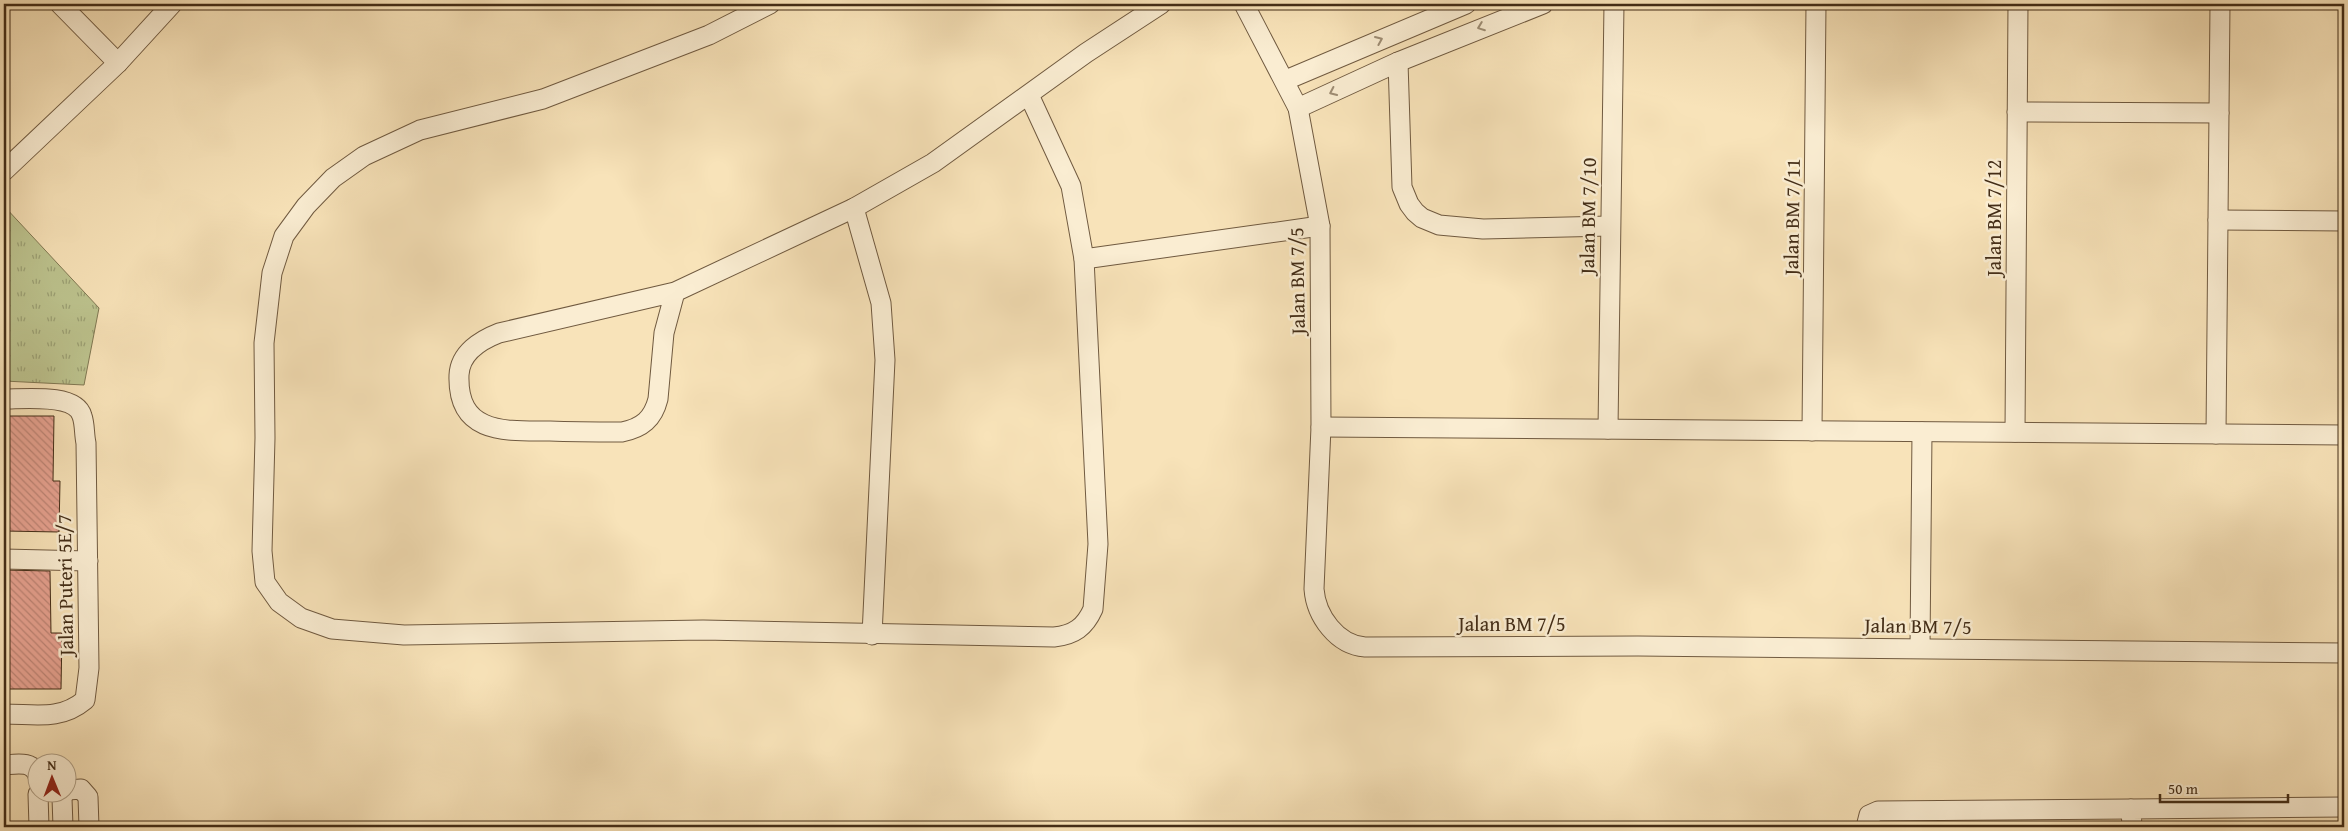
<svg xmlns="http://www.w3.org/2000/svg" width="2348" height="831" font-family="'Gentium Book Plus',serif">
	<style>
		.park { fill: url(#park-tufts); stroke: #807853 }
		.building { fill: url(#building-back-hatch); stroke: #432d17 }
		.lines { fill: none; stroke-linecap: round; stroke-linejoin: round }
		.minor-casing { stroke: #705a40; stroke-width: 21 }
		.minor { stroke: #faedd2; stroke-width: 19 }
		.oneway { stroke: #9e8d74 }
		.labels { text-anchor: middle; stroke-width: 5; stroke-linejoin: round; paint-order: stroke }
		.street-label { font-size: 20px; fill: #432d17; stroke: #faedd2 }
	</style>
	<defs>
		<pattern id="park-tufts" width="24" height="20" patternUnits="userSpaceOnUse" patternTransform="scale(1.25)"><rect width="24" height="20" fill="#bdc48f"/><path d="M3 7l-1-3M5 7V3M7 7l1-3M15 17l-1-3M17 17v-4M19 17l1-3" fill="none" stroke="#9ba074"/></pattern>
		<pattern id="building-back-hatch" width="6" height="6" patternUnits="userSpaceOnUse" patternTransform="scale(1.25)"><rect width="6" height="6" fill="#e7a291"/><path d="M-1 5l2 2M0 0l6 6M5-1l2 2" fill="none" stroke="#bd8475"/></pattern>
	</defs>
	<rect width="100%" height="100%" fill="#f8e3b9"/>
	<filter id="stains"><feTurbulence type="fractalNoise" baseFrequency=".004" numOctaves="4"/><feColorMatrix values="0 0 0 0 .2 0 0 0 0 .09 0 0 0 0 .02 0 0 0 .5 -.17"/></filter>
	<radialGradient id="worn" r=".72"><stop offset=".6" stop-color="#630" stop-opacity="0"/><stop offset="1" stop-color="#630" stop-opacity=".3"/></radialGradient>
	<polygon class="park" points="4,206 99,308 84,385 4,381"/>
	<g class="building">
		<polygon points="4,416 54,416 53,481 60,481 59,532 4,531"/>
		<polygon points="4,570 50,571 51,633 62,633 61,689 4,689"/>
	</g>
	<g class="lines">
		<defs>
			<g id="minor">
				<polyline points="60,4 118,63"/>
				<path d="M770,4l-61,31 -166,64 -123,31 -56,26 -31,22 -27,28 -22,30 -12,37 -8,70 1,95 -3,113 3,31 14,20 22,16 31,11 72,6 299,-5 351,7c20,-2 31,-10 39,-28l5,-65 -14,-285 -13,-73 -42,-91"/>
				<path d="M1244,4l54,104 22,118 1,201 -7,162c2,27 23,56 51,58l273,-1 706,7"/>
				<polyline points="1398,62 1402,187 1409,204 1415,212 1422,218 1439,225 1483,229 1610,226"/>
				<polyline points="1286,80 1466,4"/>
				<polyline points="1298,108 1398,62 1543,4"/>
				<polyline points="2017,112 2219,113"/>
				<polyline points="4,171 118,63 172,4"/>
				<polyline points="854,208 881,303 885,360 872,635"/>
				<polyline points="2218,220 2344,221"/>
				<polyline points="1084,259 1320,226"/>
				<path d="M675,292l-11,41 -6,66c-5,20 -16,29 -36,33 -24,0 -48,0 -72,-1 -44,0 -93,4 -91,-56 1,-22 22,-35 40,-42l176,-41 179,-84 79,-45 153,-110 75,-49"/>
				<path d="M4,399c20,0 72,-6 78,17 3,8 2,18 4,27l3,225 -4,32c-25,21 -50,14 -81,14"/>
				<polyline points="1321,427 2344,435"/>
				<polyline points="1608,429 1614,4"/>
				<polyline points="1812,431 1816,4"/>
				<polyline points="2015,432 2018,4"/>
				<polyline points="2216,434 2220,4"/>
				<polyline points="4,559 88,561"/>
				<polyline points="1920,648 1922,432"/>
				<path d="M4,765c12,-1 29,-5 34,11"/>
				<polyline points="68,790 81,789 88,797 89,827"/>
				<polyline points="38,794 39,827"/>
				<polyline points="63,827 62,798 64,794"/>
				<polyline points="1866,827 1869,815 1878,811 2131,809"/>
				<polyline points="2132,827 2131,809 2344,807"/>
			</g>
		</defs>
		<use href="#minor" class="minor-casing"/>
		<use href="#minor" class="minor"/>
	</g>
	<defs><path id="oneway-chevron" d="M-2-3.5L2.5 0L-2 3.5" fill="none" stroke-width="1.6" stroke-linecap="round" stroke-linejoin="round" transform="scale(1.25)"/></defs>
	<g class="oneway">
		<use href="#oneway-chevron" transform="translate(1481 27) rotate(159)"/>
		<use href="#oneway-chevron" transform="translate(1379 40) rotate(-23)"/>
		<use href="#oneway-chevron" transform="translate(1333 92) rotate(155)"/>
	</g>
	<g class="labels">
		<g class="street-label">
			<text transform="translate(1588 216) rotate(-89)" y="7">Jalan BM 7/10</text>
			<text transform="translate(1792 217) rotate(-89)" y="7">Jalan BM 7/11</text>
			<text transform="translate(1994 218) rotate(-90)" y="7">Jalan BM 7/12</text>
			<text transform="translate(1297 281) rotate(-91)" y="7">Jalan BM 7/5</text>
			<text transform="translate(65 585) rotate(-91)" y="7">Jalan Puteri 5E/7</text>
			<text x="1512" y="631">Jalan BM 7/5</text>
			<text transform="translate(1918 626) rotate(1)" y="7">Jalan BM 7/5</text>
		</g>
	</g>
	<rect width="2348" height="831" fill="none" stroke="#f8e3b9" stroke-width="20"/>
	<rect x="5" y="5" width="2338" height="821" fill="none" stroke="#432d17" stroke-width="2.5"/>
	<rect x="10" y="10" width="2328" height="811" fill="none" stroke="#432d17"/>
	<g transform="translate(52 778) rotate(359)"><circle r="24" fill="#faedd2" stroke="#b1a087"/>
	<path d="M0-4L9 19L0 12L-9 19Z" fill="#8f2418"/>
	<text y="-8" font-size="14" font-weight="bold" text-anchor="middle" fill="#432d17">N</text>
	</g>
	<path d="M2160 794v8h128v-8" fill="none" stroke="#432d17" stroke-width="2.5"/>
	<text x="2168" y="794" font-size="15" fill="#432d17" stroke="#faedd2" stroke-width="4" paint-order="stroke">50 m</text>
	<rect width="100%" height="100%" filter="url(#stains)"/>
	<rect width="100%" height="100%" fill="url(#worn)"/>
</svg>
